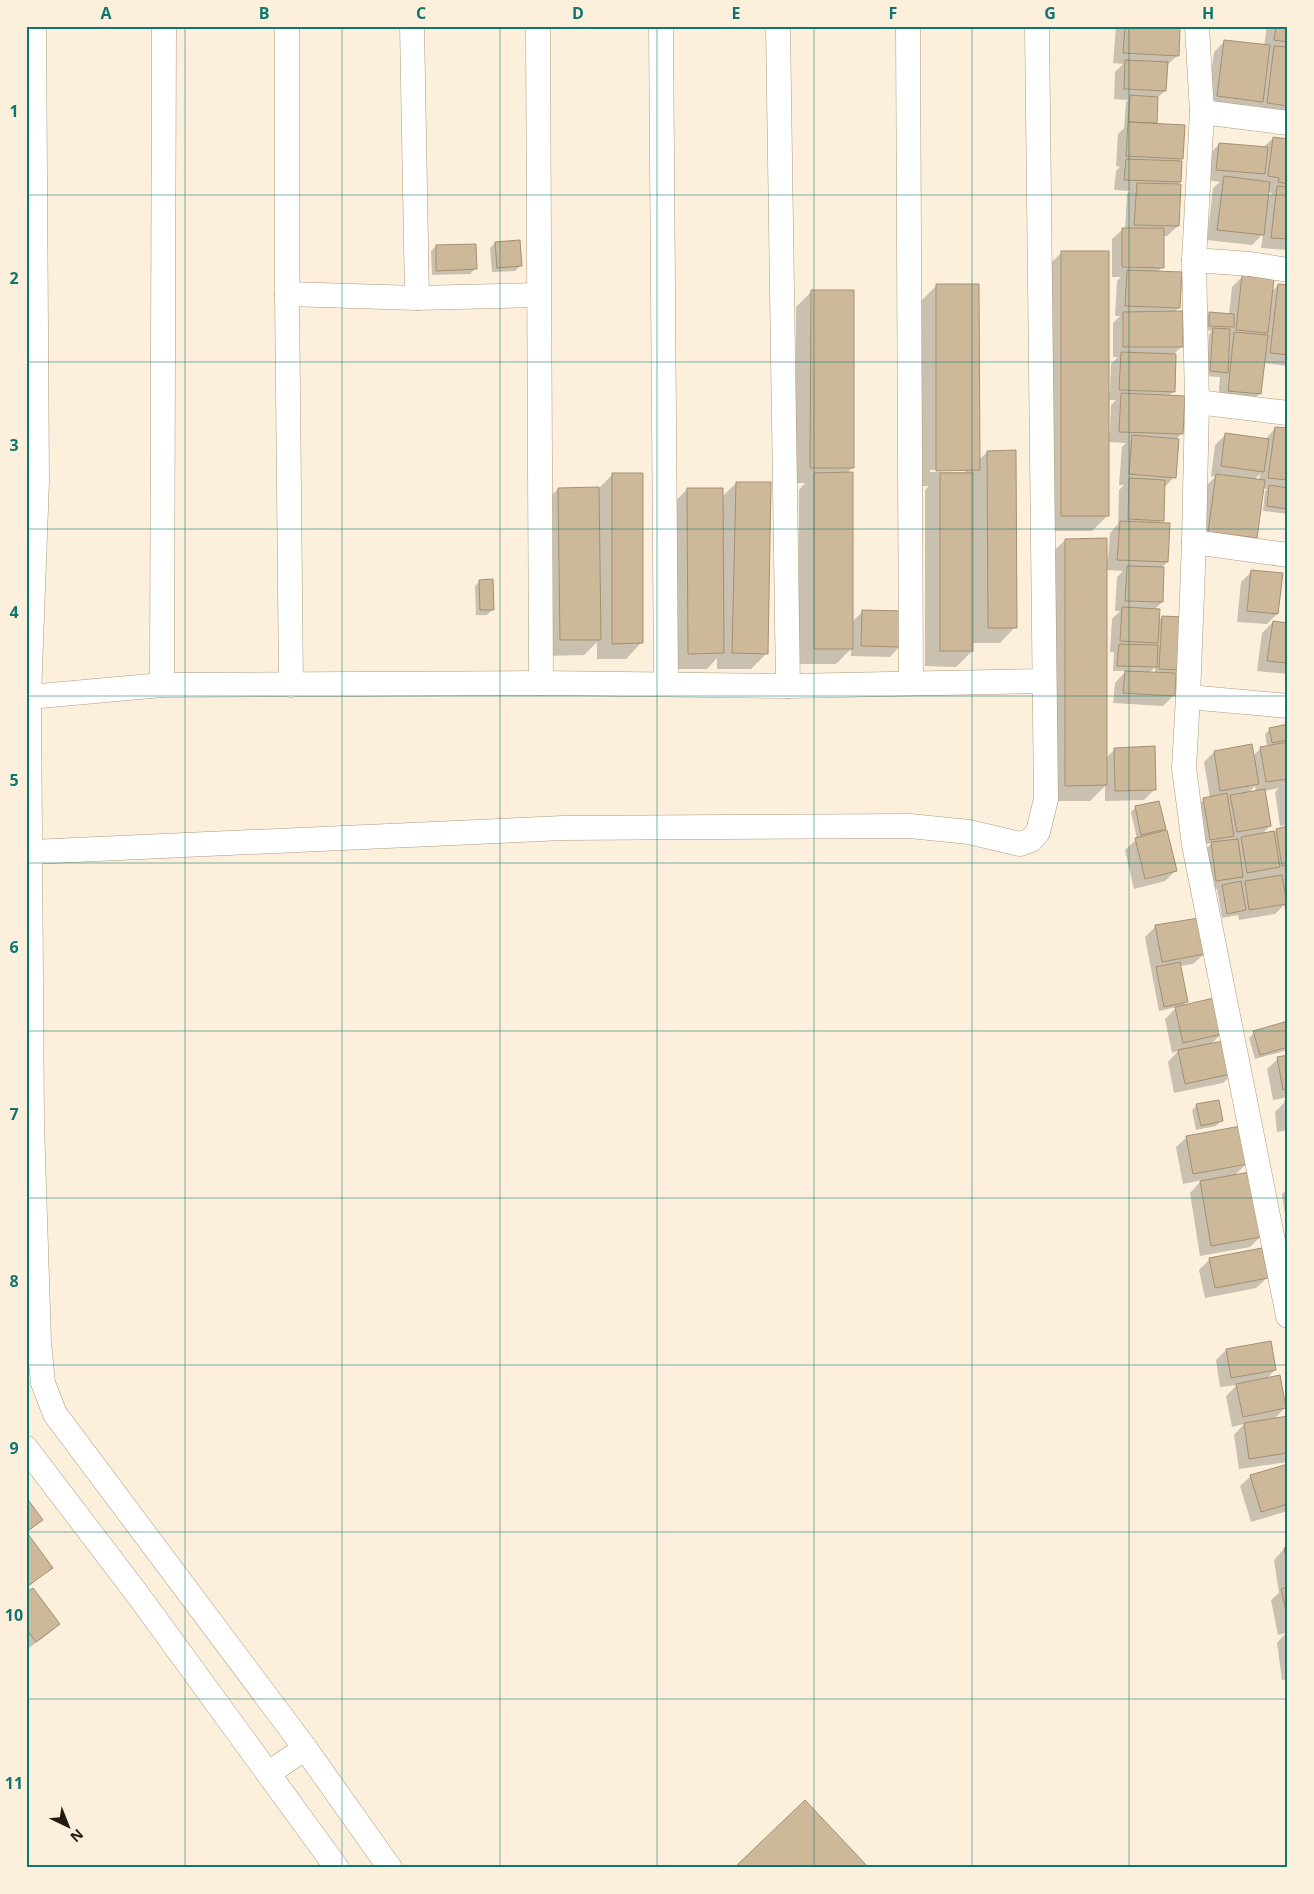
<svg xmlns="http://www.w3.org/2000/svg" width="1314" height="1894" font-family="'Open Sans',sans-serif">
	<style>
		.shadow { fill: #0003; fill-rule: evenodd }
		.building { fill: #cdb99a; stroke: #a39072 }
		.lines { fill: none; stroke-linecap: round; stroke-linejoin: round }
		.street-casing { stroke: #ad9a7c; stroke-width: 25 }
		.street { stroke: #fff; stroke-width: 24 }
		.grid { fill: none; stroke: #0f766e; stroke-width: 1; stroke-opacity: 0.55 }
		.neatline { fill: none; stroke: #0f766e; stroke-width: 2 }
		.grid-label { font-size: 16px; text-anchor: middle; font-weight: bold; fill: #0f766e }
	</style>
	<rect width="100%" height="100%" fill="#fcf0dd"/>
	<g class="shadow">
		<path d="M1116,26h63l-1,29 -12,11 -1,25 -8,7 -1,25 -2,2 28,34 -4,3 2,20 -4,3 2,41 -11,10h-4l-1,31 -4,5 21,35 -5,6 8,33 -9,9 1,36 -5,5 13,37 -7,7 -1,37 -10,11 -2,32 -4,4 9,38 -6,6 1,34 -8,8 4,12 4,-5 17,52 -4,4 -1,22 -11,11 -50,-3 2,-20 11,-12h-13l1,-19h-4l2,-33 8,-8h-5l2,-34 6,-6 -17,-1v188l9,-9 40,40 -11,11 -39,1v-15l-15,15h-41v-245l16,-16 43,19 2,-26 8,-9 1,-34 5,-5h-5l3,-38 4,-4 -18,-1v73l-16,16h-46v-263l16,-16 46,140h2l1,-28 7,-7h-5v-34l7,-7h-5l2,-35 4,-4h-9v-38l11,-10h2l2,-35 3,-3 -16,-1 2,-19 4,-4 -4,-1 2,-32 6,-6 2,-26 2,-2 -14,-1 1,-27 8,-8 -10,-1zM1108,400h8l-5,5 -1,27h-2zM1155,667v6h-6z"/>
		<polygon points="1267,26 1288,26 1288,117 1257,113 1258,105 1251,112 1207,107 1214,52 1224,42 1264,46"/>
		<path d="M1273,138l15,2v110l-27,-2 2,-14 -11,11 -45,-5 6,-52 7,-6 -14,-2 3,-25 10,-11 44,4zM1267,192l5,1 -5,5z"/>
		<polygon points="495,243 520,266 515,271 492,272 490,248"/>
		<polygon points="436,246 475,269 470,274 432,275 431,251"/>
		<polygon points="1242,277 1271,292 1278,285 1288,286 1288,366 1263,363 1260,393 1249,404 1218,401 1220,377 1206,376 1209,334 1212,331 1204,330 1205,318 1210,313 1229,315 1232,287"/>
		<path d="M936,286l43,174 8,-8 28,175 -15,16h-28v8l-16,16 -31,-1v-176l4,-4h-8l-1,-184zM965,469v3h-35v-2z"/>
		<polygon points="812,291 853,467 846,474 852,622 862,612 900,646 890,657 851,656 851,649 836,664 798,664 799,490 805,483 795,483 796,307"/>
		<path d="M1275,428l13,2v84l-25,-3 2,-20 2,-2 -5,-1 -6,50 -11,10 -47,-6 8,-56 9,-9 -4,-1 4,-31 11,-11 39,6zM1260,474l-1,7 -5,-1z"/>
		<polygon points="613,474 641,643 626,659 597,659 597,642 584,655 544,656 542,505 558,489 599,488"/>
		<polygon points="736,483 766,654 751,669 717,669 717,658 707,669 672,669 672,505 687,489 722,497"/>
		<polygon points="1252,571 1277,614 1267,624 1237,622 1241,582"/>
		<polygon points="480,581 492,610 487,615 476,615 475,586"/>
		<polygon points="1273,622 1288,624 1288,674 1257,671 1262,633"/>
		<path d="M1288,726v99l-8,1 -5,-34 4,-4 -15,3 6,35 -8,8 26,-6v88h-2l-2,-11 -9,9 -36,6 -1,-5 -16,3 -5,-29 -11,2 -5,-37 11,-11 -7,1 -6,-40 5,-5 6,-1 -6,-36 10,-10 39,4 8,-8 6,-1 -2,-13 5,-5zM1255,786l1,6 -8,1z"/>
		<polygon points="1136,807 1164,828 1159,834 1176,870 1165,881 1134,889 1125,850 1137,839 1131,812"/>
		<polygon points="1156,926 1204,954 1193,964 1180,966 1187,1001 1181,1007 1221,1034 1210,1045 1234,1073 1223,1083 1174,1093 1168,1062 1178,1051 1172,1053 1165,1019 1177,1007 1159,1011 1145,937"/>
		<polygon points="1288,1023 1288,1050 1255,1059 1249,1038 1254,1033"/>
		<polygon points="1288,1057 1288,1097 1273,1100 1267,1069 1278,1059"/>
		<polygon points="1286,1101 1288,1101 1288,1130 1277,1132 1275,1112"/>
		<polygon points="1197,1105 1221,1121 1216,1126 1196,1130 1192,1110"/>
		<polygon points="1187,1137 1247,1163 1234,1176 1260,1237 1250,1247 1200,1256 1190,1193 1202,1180 1183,1184 1176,1147"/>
		<polygon points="1288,1188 1288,1221 1286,1221 1282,1194"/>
		<polygon points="1210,1259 1267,1278 1256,1288 1205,1298 1199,1270"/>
		<polygon points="1226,1350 1275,1370 1265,1380 1285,1408 1273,1420 1288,1418 1288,1462 1239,1469 1234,1435 1244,1424 1232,1427 1226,1396 1237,1385 1220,1387 1216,1360"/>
		<polygon points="1288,1465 1288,1511 1251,1522 1240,1486 1251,1476"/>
		<polygon points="26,1499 41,1520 26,1534"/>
		<polygon points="26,1537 51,1568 26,1589"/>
		<polygon points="1288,1548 1288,1679 1282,1680 1277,1643 1286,1633 1278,1635 1271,1600 1279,1593 1274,1560 1284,1549"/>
		<polygon points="26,1594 59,1624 48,1634 26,1650"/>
		<polygon points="1288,1721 1288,1736 1286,1723"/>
	</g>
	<g class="building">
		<polygon points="1125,26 1180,26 1179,56 1123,53"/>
		<polygon points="1276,26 1288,26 1288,42 1274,40"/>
		<polygon points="1224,40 1270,45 1263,102 1217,96"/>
		<polygon points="1274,46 1288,47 1288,106 1267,103"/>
		<polygon points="1125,60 1168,62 1166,91 1124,89"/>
		<polygon points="1130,95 1158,97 1157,123 1128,122"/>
		<polygon points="1128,122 1185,125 1183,159 1126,156"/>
		<polygon points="1273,137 1288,139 1288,184 1278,182 1279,178 1268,176"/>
		<polygon points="1219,143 1268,147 1265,174 1216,170"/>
		<polygon points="1126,159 1182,161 1181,182 1124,180"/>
		<polygon points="1224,176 1270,182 1264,235 1217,230"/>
		<polygon points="1137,183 1181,184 1179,226 1134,225"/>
		<polygon points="1277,186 1288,187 1288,239 1271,238"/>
		<polygon points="1122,228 1164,228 1164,268 1122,267"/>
		<polygon points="520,240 522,266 497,268 495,242"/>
		<polygon points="476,244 477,269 436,271 436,245"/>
		<rect x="1061" y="251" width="48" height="265"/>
		<polygon points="1127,270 1182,272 1180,308 1125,306"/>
		<polygon points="1242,275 1274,278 1268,333 1236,330"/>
		<polygon points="936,284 979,284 980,470 936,471"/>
		<polygon points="1278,284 1288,285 1288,355 1270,353"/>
		<polygon points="811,290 854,290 854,468 810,468"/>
		<polygon points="1183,311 1183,347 1123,347 1123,312"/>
		<polygon points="1209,312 1234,314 1234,327 1209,326"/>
		<polygon points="1213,328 1230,329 1228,373 1210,371"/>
		<polygon points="1234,332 1268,335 1261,394 1228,391"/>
		<polygon points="1121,352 1176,354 1175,392 1119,390"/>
		<polygon points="1121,393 1185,396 1183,434 1119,432"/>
		<polygon points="1275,427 1288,428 1288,480 1268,478"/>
		<polygon points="1225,433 1269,439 1264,472 1221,466"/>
		<polygon points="1132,435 1179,439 1176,478 1129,474"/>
		<polygon points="1016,450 1017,628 988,628 987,451"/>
		<polygon points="853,472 853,649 814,649 814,473"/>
		<polygon points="612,473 643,473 643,643 612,644"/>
		<rect x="940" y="473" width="33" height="178"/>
		<polygon points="1216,474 1265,480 1257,538 1208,532"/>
		<polygon points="1129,478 1165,480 1164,521 1128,519"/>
		<polygon points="736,482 771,482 768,654 732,653"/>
		<polygon points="1269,485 1288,488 1288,509 1267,506"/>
		<polygon points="599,487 601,640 560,640 558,488"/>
		<polygon points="687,488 723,488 724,653 688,654"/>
		<polygon points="1120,521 1170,523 1168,562 1117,560"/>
		<polygon points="1107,538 1107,785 1065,786 1065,539"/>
		<polygon points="1127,566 1164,567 1163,602 1125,601"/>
		<polygon points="1251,570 1283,573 1278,614 1247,611"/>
		<polygon points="493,579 494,610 480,610 479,580"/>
		<polygon points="1122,607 1160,609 1158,643 1120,641"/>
		<polygon points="862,610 903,611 902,647 861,646"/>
		<polygon points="1162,616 1183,617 1180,670 1159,669"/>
		<polygon points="1273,621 1288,623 1288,663 1267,661"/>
		<polygon points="1119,644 1158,645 1157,667 1117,666"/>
		<polygon points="1125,671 1176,673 1175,696 1123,693"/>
		<polygon points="1288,724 1288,740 1272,743 1269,728"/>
		<polygon points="1288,742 1288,779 1266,782 1260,747"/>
		<polygon points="1252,744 1259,784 1220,791 1214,751"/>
		<polygon points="1155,746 1156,790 1115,791 1114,748"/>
		<polygon points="1285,780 1288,780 1288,798"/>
		<polygon points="1265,789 1271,826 1237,832 1230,795"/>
		<polygon points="1227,793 1234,836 1210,840 1203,798"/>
		<polygon points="1159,801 1166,829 1141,835 1135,806"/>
		<polygon points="1288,826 1288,865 1282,866 1276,829"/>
		<polygon points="1167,830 1177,871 1145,879 1135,838"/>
		<polygon points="1274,831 1280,867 1247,873 1241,837"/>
		<polygon points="1238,839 1243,877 1216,881 1211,842"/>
		<polygon points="1282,875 1287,904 1249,910 1245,881"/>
		<polygon points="1241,881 1246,910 1227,914 1222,885"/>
		<polygon points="1199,918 1205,954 1162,962 1155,925"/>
		<polygon points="1180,962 1188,1002 1164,1007 1156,967"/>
		<polygon points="1214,998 1222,1034 1183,1043 1175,1007"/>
		<polygon points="1288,1021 1288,1047 1260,1055 1253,1031"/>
		<polygon points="1228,1040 1235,1073 1185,1084 1178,1050"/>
		<polygon points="1288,1055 1288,1089 1283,1090 1277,1057"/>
		<polygon points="1219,1100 1223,1121 1201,1126 1196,1104"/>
		<polygon points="1285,1100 1288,1100 1287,1122"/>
		<polygon points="1241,1126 1248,1164 1193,1174 1186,1136"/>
		<polygon points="1250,1172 1261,1237 1211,1246 1200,1181"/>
		<polygon points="1262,1248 1268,1278 1215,1288 1209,1258"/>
		<polygon points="1271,1341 1276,1370 1231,1378 1226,1349"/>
		<polygon points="1280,1375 1286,1408 1243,1417 1236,1384"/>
		<polygon points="1288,1416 1288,1453 1249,1459 1244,1423"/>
		<polygon points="1288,1464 1288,1504 1261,1512 1250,1475"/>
		<polygon points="26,1497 43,1520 26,1532"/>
		<polygon points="28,1534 53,1568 26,1587 26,1535"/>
		<polygon points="1288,1547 1288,1572 1284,1548"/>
		<polygon points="1288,1587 1288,1620 1281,1589"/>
		<polygon points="33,1588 60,1624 36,1642 26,1629 26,1592"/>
		<polygon points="805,1800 869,1868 734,1868"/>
	</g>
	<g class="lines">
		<defs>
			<g id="street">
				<polyline points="34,26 37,481 29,697 32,1123 39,1342 43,1383 55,1414 305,1748 390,1868"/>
				<polyline points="287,26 287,294 291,685"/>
				<polyline points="412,26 417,298"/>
				<polyline points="538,26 541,683"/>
				<polyline points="661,26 666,684"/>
				<polyline points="778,26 788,686"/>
				<polyline points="908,26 911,682"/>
				<polyline points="1197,26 1202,112 1194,260 1197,402 1194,542 1188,697 1184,768 1194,845 1288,1316"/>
				<polyline points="1202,112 1288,123"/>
				<polyline points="1194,260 1250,264 1288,270"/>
				<polyline points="287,294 417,298 539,295"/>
				<polyline points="1197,402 1288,413"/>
				<polyline points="1194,542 1288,555"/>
				<polyline points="162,685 164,26"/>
				<polyline points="29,697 162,685 541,683 788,686 1044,681"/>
				<polyline points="1188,697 1288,706"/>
				<polyline points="31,852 563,828 910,826 969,832 1020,844 1031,840 1038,832 1046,799 1037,26"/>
				<polyline points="26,1448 138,1595 337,1868"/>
				<polyline points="269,1773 305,1748"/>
			</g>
		</defs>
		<use href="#street" class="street-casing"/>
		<use href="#street" class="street"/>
	</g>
	<path class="grid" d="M185,26v1842M342,26v1842M500,26v1842M657,26v1842M814,26v1842M972,26v1842M1129,26v1842M26,195h1262M26,362h1262M26,529h1262M26,696h1262M26,863h1262M26,1031h1262M26,1198h1262M26,1365h1262M26,1532h1262M26,1699h1262"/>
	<rect width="1314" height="1894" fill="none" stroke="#fcf0dd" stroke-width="55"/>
	<g transform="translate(68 1826) rotate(137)" stroke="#fcf0dd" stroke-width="4" paint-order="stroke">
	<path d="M0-4L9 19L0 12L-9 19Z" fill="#221b0f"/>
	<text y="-8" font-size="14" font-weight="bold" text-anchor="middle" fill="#221b0f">N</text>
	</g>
	<rect x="28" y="28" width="1258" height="1838" class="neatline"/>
	<g class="grid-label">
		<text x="106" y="19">A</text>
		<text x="264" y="19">B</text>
		<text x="421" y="19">C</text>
		<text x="578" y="19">D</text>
		<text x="736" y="19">E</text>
		<text x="893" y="19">F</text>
		<text x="1050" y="19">G</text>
		<text x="1208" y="19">H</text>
		<text x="14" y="117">1</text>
		<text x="14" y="284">2</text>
		<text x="14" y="451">3</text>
		<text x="14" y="618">4</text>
		<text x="14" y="786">5</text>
		<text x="14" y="953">6</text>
		<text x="14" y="1120">7</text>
		<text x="14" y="1287">8</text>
		<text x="14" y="1454">9</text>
		<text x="14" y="1621">10</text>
		<text x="14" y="1789">11</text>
	</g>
</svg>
